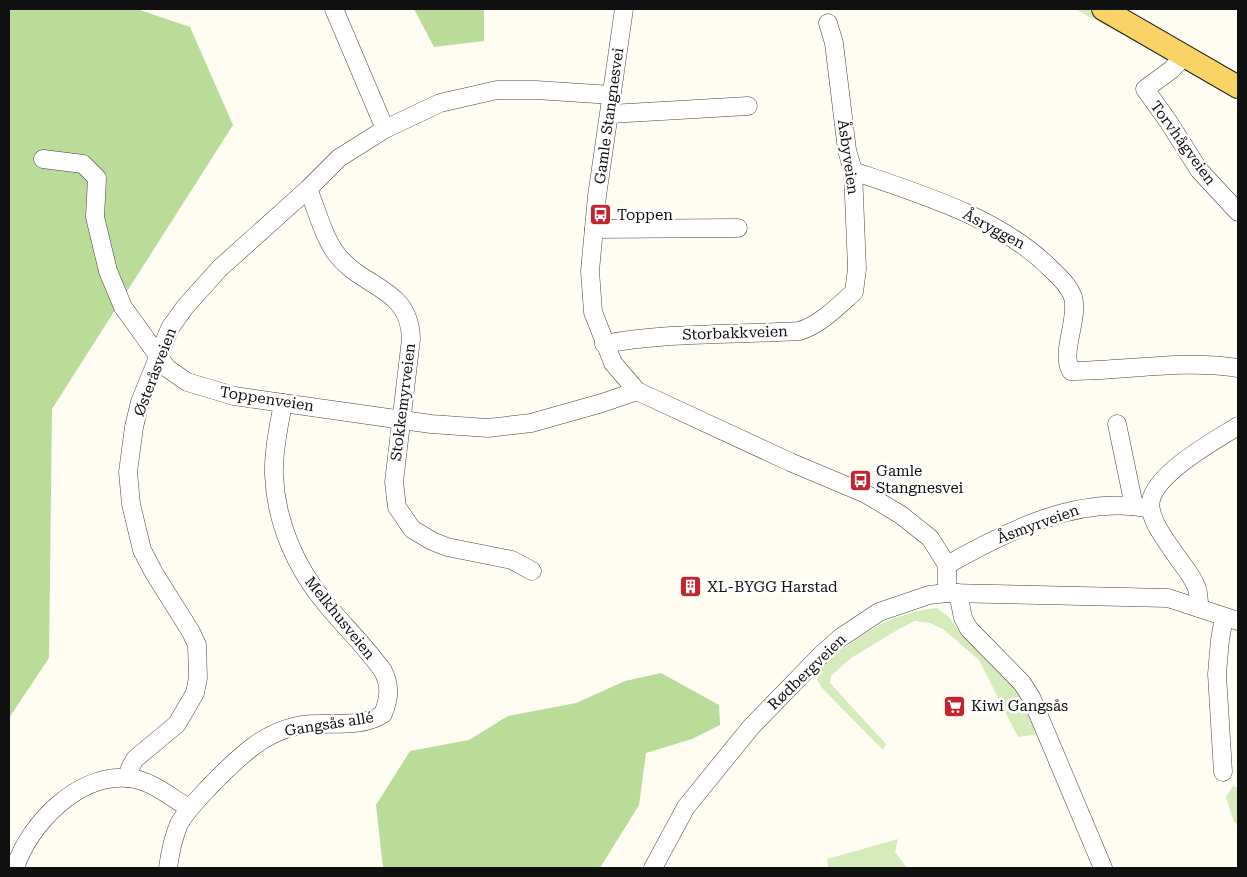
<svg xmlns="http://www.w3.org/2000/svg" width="1247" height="877" font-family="'Roboto Serif',serif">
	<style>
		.green { fill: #d5ebba }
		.forest { fill: #b9dc99 }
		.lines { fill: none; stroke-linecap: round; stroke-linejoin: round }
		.minor-casing { stroke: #434343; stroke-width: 19 }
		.major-casing { stroke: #212121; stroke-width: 24 }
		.minor { stroke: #fff; stroke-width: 18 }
		.major { stroke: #fad367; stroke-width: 22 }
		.labels { text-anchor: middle; stroke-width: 5; stroke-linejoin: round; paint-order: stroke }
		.street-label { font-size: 15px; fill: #101010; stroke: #fff }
		.poi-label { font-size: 15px; fill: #101010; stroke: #fff; text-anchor: start }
	</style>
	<rect width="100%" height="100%" fill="#fffcf2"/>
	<g class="green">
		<polygon points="1075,9 1087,9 1131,33 1140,42 1136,42"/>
		<path d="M937,608l12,9 9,13 60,60 22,44 -22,3 -39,-77 -36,-31 -13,-6 -15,-2 -16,8 -48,29 -20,18 -1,7 56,61 -3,6 -62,-63 -3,-6 -1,-10c38,-33 68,-57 120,-63z"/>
		<polygon points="1233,786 1238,788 1238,825 1234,822 1226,797"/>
		<polygon points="898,839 895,852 907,868 828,868 827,859"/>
	</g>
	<g class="forest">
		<polygon points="9,9 137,9 190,27 233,125 52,409 49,658 9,718"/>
		<polygon points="414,9 484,9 484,41 434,47"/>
		<polygon points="661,673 719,705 720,725 692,739 646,753 639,805 600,868 383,868 376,805 410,751 469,740 508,716 576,703 625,681"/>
	</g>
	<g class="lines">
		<defs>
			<g id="minor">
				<polyline points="334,9 385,129"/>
				<polyline points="624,9 597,196 590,271 593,312 613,363 637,391 790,462 866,494 901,515 930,538 947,565 947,593"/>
				<polyline points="1185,55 1171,70 1145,89 1168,121 1199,170 1238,212"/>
				<polyline points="610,114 748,106"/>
				<polyline points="43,159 83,164 97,178 95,217 108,271 123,307 167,368 187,382 234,396 431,424 488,428 531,423 602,403 637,391"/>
				<path d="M853,171c68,23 148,47 199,99 8,7 17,16 21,27 6,23 -13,55 -2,74 55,0 112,-12 167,-3"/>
				<path d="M308,189c9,21 16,50 30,67 27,33 72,32 73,83l-17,143 3,25 15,22 20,12 15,6 65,13 20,11"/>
				<polyline points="594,229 738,228"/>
				<path d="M604,344c65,-12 130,-9 195,-13 21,-6 38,-24 55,-39l3,-23 -4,-98 -6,-21 -13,-107 -6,-20"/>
				<polyline points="1117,424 1134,506"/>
				<path d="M947,565c60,-34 133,-71 203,-56"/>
				<polyline points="958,593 963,618 969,629 1022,683 1031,697 1103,868"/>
				<path d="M1199,608c0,-7 0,-16 -3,-22 -5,-12 -14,-22 -21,-32 -9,-14 -21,-28 -24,-44 -8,-31 65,-70 87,-84"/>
				<polyline points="1223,772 1217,674 1220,640 1224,617"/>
				<polyline points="128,778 130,768 135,759 177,724 195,693 198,678 197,645 191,632 154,573 142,550 131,504 128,472 134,427 140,402 170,328 185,307 220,268 308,189 339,158 385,129 440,103 497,90 536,90 612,95"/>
				<path d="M15,868c14,-44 63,-94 112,-90 23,1 43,19 62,30"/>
				<path d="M168,868c2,-15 5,-30 11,-44 9,-16 22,-28 34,-41 24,-24 49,-50 84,-57 27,-6 61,4 86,-12 6,-15 8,-27 0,-43 -17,-24 -38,-44 -57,-67 -30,-36 -50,-81 -52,-129 -1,-24 5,-49 9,-72"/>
				<polyline points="653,868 686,807 751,727 822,654 840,638 879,612 929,595 947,593 1168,598 1238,621"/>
			</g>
			<polyline id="major" points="1103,9 1238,87"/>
		</defs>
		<use href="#minor" class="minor-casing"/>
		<use href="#major" class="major-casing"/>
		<use href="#minor" class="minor"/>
		<use href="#major" class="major"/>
	</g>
	<defs>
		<symbol id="bus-square" viewBox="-11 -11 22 22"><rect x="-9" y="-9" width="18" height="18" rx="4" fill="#c3242f" stroke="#fff"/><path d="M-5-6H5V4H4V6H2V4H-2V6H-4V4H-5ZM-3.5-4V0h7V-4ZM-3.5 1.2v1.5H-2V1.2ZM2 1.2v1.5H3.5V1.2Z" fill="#fff"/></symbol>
		<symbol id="building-square" viewBox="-11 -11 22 22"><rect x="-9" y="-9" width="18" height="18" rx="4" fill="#c3242f" stroke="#fff"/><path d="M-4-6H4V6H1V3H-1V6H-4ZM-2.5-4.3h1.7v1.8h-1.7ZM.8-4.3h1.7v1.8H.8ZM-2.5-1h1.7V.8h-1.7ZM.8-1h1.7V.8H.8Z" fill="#fff"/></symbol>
		<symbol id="supermarket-square" viewBox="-11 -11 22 22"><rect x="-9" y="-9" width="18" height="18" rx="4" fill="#c3242f" stroke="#fff"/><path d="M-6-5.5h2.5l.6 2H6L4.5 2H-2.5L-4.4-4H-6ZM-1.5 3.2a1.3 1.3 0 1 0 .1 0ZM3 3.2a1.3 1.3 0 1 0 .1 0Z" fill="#fff"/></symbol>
	</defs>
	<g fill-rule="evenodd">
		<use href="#bus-square" x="588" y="202" width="25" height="25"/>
		<use href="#bus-square" x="848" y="468" width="25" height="25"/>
		<use href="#building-square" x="678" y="574" width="25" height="25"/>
		<use href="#supermarket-square" x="942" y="694" width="25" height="25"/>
	</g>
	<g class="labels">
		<g class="street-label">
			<text transform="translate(609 116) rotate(-82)" y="5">Gamle Stangnesvei</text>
			<text transform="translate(1183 143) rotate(54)" y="5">Torvhågveien</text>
			<text transform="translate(848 157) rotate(82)" y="5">Åsbyveien</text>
			<text transform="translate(994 229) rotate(28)" y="5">Åsryggen</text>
			<text transform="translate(735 333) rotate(-2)" y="5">Storbakkveien</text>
			<text transform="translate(155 372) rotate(-69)" y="5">Østeråsveien</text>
			<text transform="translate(267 399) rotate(9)" y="5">Toppenveien</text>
			<text transform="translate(403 402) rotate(-83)" y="5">Stokkemyrveien</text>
			<text transform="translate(1038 524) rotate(-20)" y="5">Åsmyrveien</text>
			<text transform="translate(340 618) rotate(51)" y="5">Melkhusveien</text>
			<text transform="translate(807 672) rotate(-44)" y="5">Rødbergveien</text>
			<text transform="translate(329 724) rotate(-9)" y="5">Gangsås allé</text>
		</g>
		<g class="poi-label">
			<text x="617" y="220">Toppen</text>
			<text x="876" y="476">Gamle<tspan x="876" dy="17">Stangnesvei</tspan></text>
			<text x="707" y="592">XL-BYGG Harstad</text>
			<text x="971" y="711">Kiwi Gangsås</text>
		</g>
	</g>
	<rect width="1247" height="877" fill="none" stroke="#101010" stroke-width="20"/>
</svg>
